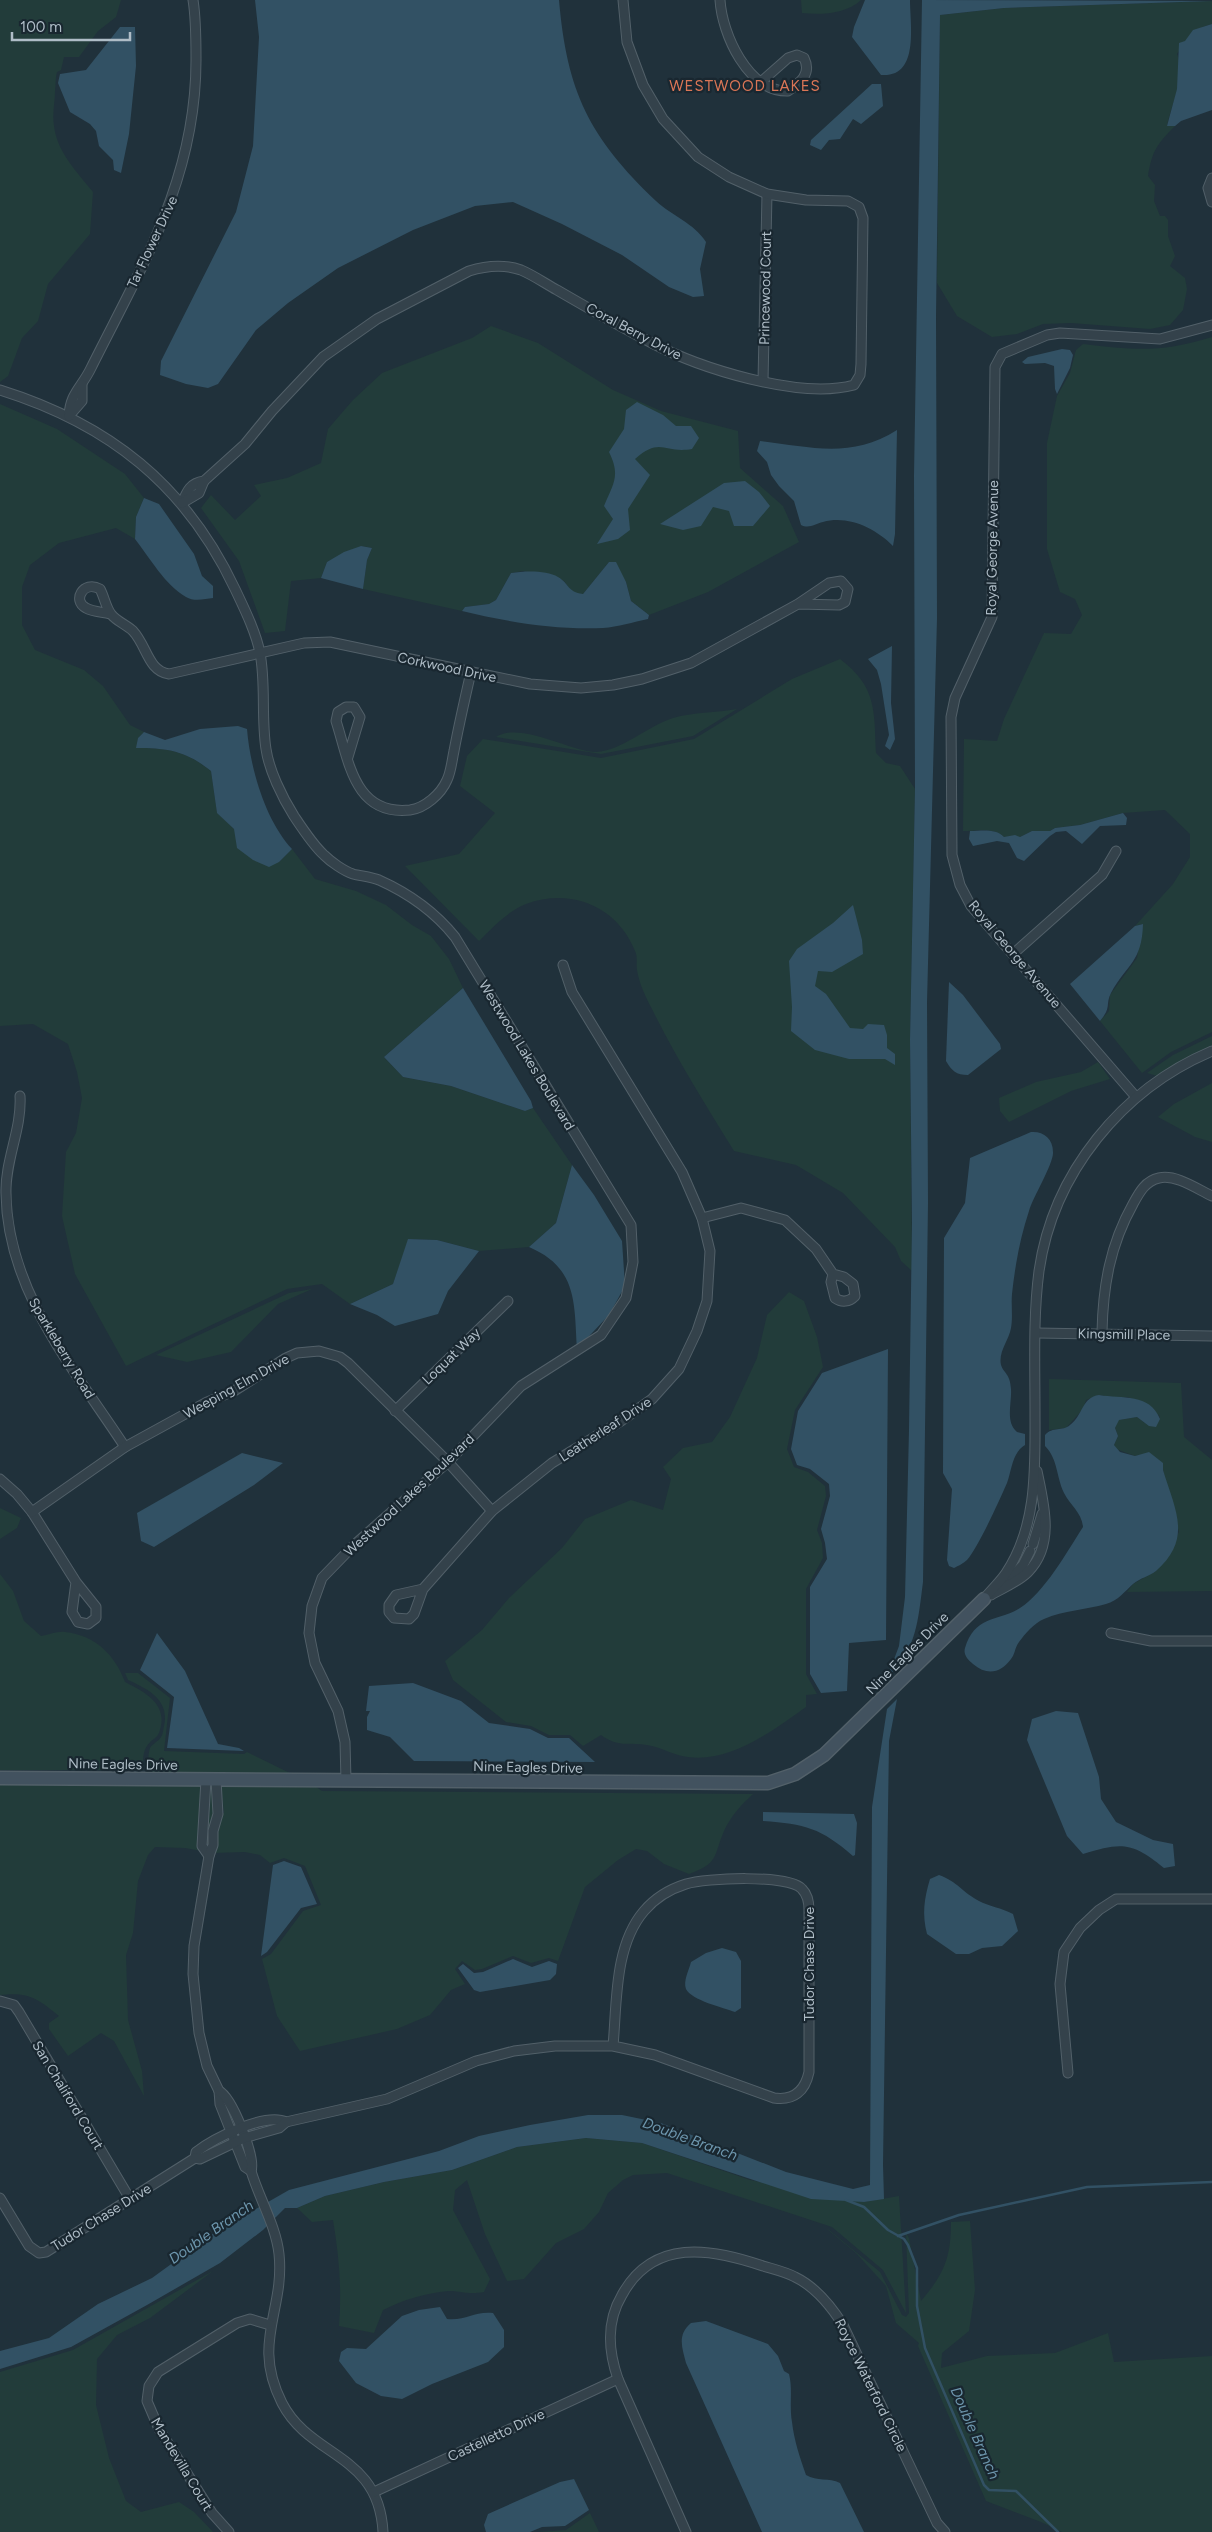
<svg xmlns="http://www.w3.org/2000/svg" width="1212" height="2532" font-family="Figtree,sans-serif">
	<style>
		.green { fill: #223c3a }
		.water { fill: #325164 }
		.lines { fill: none; stroke-linecap: round; stroke-linejoin: round }
		.stream { stroke: #325164; stroke-width: 2.5 }
		.street-casing { stroke: #526069; stroke-width: 11 }
		.secondary-casing { stroke: #526069; stroke-width: 15 }
		.street { stroke: #34424b; stroke-width: 9 }
		.secondary { stroke: #42525f; stroke-width: 12 }
		.labels { text-anchor: middle; stroke-width: 4.5; stroke-linejoin: round; paint-order: stroke }
		.street-label { font-size: 14px; fill: #afbdc7; stroke: #192730 }
		.neighbourhood-label { font-size: 15px; letter-spacing: 1px; fill: #db7656; stroke: #192730 }
		.water-label { font-size: 15px; font-style: italic; fill: #6d96ad; stroke: #192730 }
	</style>
	<rect width="100%" height="100%" fill="#20313b"/>
	<g class="green">
		<path d="M0,0h121l-5,17 -18,14 -19,26h-15l-3,13 -4,2c-2,8 -1,12 -2,19 0,11 -3,23 -1,35 3,26 23,46 39,66l-3,42 -42,50 -10,37 -16,17 -14,38 -8,6z"/>
		<path d="M801,0h60c-15,14 -40,15 -59,13z"/>
		<path d="M1212,1v23c-16,3 -27,18 -35,30 10,21 -6,50 -10,72h8c-18,18 -23,25 -27,50l7,9 -1,16 6,15h5l3,4v16l7,20 -5,10 15,12 2,11 -4,21 -13,15 -20,4 -79,-6 -28,1 -26,10 -25,3 -35,-21 -20,-33 3,-268 64,-7z"/>
		<polygon points="491,326 538,343 613,390 661,411 738,431 740,468 783,506 799,542 708,592 649,615 631,601 626,582 609,562 583,594 572,593 564,581 523,571 511,573 496,600 489,604 465,607 462,611 363,589 367,560 372,548 361,546 327,562 321,578 291,581 285,631 265,633 239,561 201,508 211,495 235,520 261,496 254,485 287,478 321,463 328,429 353,400 382,373 472,338"/>
		<path d="M1212,337v695l-41,20 -29,21 -42,-52 9,-10 1,-16 27,-37 5,-34 -7,2 38,-42 17,-27v-23l-25,-24 -42,3 -43,12 -25,3 -5,3h-18l-12,6h-16c-9,-10 -28,-6 -41,-6l1,-92 33,2 7,-22 40,-86 27,1 11,-19 -7,-16 -15,-7 -13,-43v-106l10,-47 13,-23 6,-23 7,-6c51,6 78,9 129,-7z"/>
		<path d="M0,404l57,25 68,45 19,24 -8,19 -1,22 -19,-11 -57,15 -29,22 -8,22v38l13,25 49,20 19,16 27,39 14,7 -6,6 -1,10c31,0 49,3 74,23l6,41 17,17 45,33 13,-13 23,30 41,12 30,14 26,20 19,11 18,23 14,29 -79,69 19,20 48,9 74,25 8,-3 39,57 -16,58 -27,24 -50,4 -42,-11 -28,-1 -16,45 -43,20 -28,-20 -35,5 -161,77 -51,-92 -13,-58 4,-64 10,-19 6,-35 -5,-26 -9,-28 -35,-20 -33,2z"/>
		<path d="M840,659c37,28 34,51 36,94l10,10 14,3 15,23 -5,251 2,231 -11,-10 -6,-14 -52,-54 -47,-28 -62,-14c-29,-47 -58,-93 -82,-142 -6,-11 -13,-26 -15,-39 -1,-6 1,-13 -2,-19 -17,-44 -64,-64 -109,-47 -18,7 -34,24 -47,37l-74,-75 54,-12 36,-41 -35,-27 7,-30 16,-17 118,19 93,-19 98,-60z"/>
		<path d="M737,709l-44,27 -92,18 -105,-17c24,-16 76,15 100,15 25,-1 52,-26 77,-34 20,-6 43,-5 64,-9z"/>
		<polygon points="1212,1036 1212,1047 1157,1076 1147,1073 1173,1055"/>
		<polygon points="1098,1062 1110,1079 1071,1091 1009,1122 1000,1111 999,1098 1036,1082 1081,1072"/>
		<polygon points="1212,1083 1212,1142 1195,1137 1158,1117 1174,1104"/>
		<polygon points="312,1289 278,1304 231,1352 187,1362 156,1355 289,1293"/>
		<path d="M789,1292l15,9 13,36 6,30 -28,43 -8,39 7,18 14,5 17,14 1,10 -9,34 5,13 1,15 -17,31v85l11,20 -11,1v12c-32,23 -76,56 -118,50 -12,-1 -24,-8 -36,-11 -20,-5 -32,3 -51,-11l-18,11 -13,-11h-21l-18,-9 -25,-4 -53,-42 -8,-19 37,-31 27,-32 53,-50 23,-29 46,-19 32,10 8,-31 -8,-12 20,-19 29,-6 18,-25 27,-59 10,-43z"/>
		<polygon points="1049,1379 1181,1383 1184,1437 1212,1460 1212,1591 1127,1592 1133,1584 1156,1571 1179,1532 1163,1470 1141,1455 1135,1456 1116,1449 1114,1445 1118,1436 1115,1428 1118,1420 1137,1417 1145,1423 1158,1422 1160,1419 1159,1415 1128,1397 1116,1398 1099,1395 1086,1400 1083,1409 1066,1428 1049,1430"/>
		<polygon points="0,1508 21,1518 17,1528 0,1539"/>
		<path d="M0,1574l13,17 11,30 17,15c7,-1 17,-5 24,-4 30,3 50,23 60,50 20,10 45,23 34,51 -2,4 -5,6 -8,8 -9,8 -8,19 -8,29h-143z"/>
		<path d="M125,1673h13l32,25 -6,53 80,3 3,-2 49,24 -152,-2c6,-6 3,-18 6,-26 3,-5 8,-6 11,-11 2,-2 2,-7 3,-11 6,-26 -16,-37 -36,-46z"/>
		<path d="M0,1782l202,2 -2,30 9,1 2,-31 4,31 9,-2 -3,-29h91l10,7 431,3c-12,11 -22,22 -29,37 -11,26 -5,32 -35,43l-25,-10 -17,-13 -11,-2 -18,11 -33,27 -27,74 -9,-3 -18,5 -18,-7 -31,13 -7,1 -13,-9 -7,8 10,15 -14,6 -21,25 -33,14 -97,22 -23,-35 -15,-57 9,-5 32,-43 18,-6 -16,-39 -21,-8 -14,5 -10,-8 -15,-3 -32,1 -28,-5 -30,-1 -7,8 -10,26 -5,52 -7,22 2,65 14,51 2,25 -30,-55 -13,-8 -33,23 -19,-27v-6l10,-7c-22,-18 -30,-24 -59,-21z"/>
		<path d="M586,2138l56,5 108,37 114,22 35,-6 7,117 -23,-43 -51,-43 -165,-54 -34,2 -10,5 -15,13 -9,19 -15,17 -28,14 -32,36 -17,2 -22,-47 -18,-54 -12,10 -2,20 37,69 -6,13c-16,3 -22,-1 -36,-1 -22,2 -45,9 -65,19l-9,23 -35,-7c3,-37 0,-70 -6,-106l-21,2 -15,-14 28,-12 59,-14 68,-12 65,-23z"/>
		<path d="M970,2221l5,69 -6,41 -27,22 -1,15 46,-12 68,-3 53,-20 6,29 98,-6v176h-150l-21,-10 -55,-21 -68,-155 1,-3 -23,-20 -10,-37 -30,-33 -29,-24 2,1 51,42 22,43 4,2 3,-4 -3,-80 3,5 12,63c23,-27 30,-43 30,-79z"/>
		<polygon points="213,2271 150,2318 117,2335 97,2359 96,2405 109,2458 126,2501 141,2512 179,2502 194,2512 213,2532 0,2532 0,2372 73,2350"/>
		<polygon points="590,2513 599,2532 539,2532 566,2530"/>
	</g>
	<g class="water">
		<path d="M255,0h304c8,92 30,137 97,201 16,15 38,22 50,41l-6,27 4,27 -11,1 -24,-10 -47,-32 -60,-31 -49,-22 -38,4 -62,24 -75,38 -50,35 -32,27 -38,54 -10,4 -22,-4 -26,-9 1,-14 75,-149 17,-66 6,-109z"/>
		<path d="M865,0h45c0,25 10,78 -29,75l-29,-38 2,-10z"/>
		<path d="M922,0l290,1 -208,7 -64,7 -4,302 1,301 -10,384 1,200 -5,380c-5,38 -6,68 -36,96l12,-32 6,-49 4,-167 3,-207 -2,-183 5,-251 -1,-313z"/>
		<polygon points="1212,24 1212,110 1181,121 1175,126 1167,126 1177,89 1179,43 1185,41 1193,30"/>
		<polygon points="120,27 135,27 136,66 129,134 121,173 114,170 113,160 99,146 96,131 90,124 70,112 58,83 60,74 86,70"/>
		<polygon points="872,84 881,84 883,106 861,124 853,119 840,139 829,140 821,150 810,145 811,140"/>
		<polygon points="1062,349 1070,350 1073,355 1070,368 1057,394 1055,389 1054,366 1045,363 1025,364 1022,362 1028,357"/>
		<path d="M637,402l26,13 13,11h15l8,12 -7,11c-28,5 -31,-13 -57,10l15,16 -22,34 2,21 -12,9 -21,5 16,-25 -9,-13c9,-22 17,-30 5,-54l15,-23 2,-19z"/>
		<path d="M897,430l-2,104 -2,12c-18,-18 -45,-31 -70,-24 -8,2 -14,7 -22,3l-7,-24 -15,-15 -8,-11 -4,-13 -10,-11 3,-10c51,6 91,18 137,-11z"/>
		<polygon points="745,481 759,492 770,506 753,526 734,526 729,511 713,507 701,526 683,530 660,524 724,483"/>
		<path d="M144,498l15,6 35,50 8,22 11,10v12c-8,1 -19,4 -27,-1 -21,-12 -36,-39 -51,-58l1,-22z"/>
		<polygon points="361,546 372,548 367,560 363,589 321,578 327,562 344,552"/>
		<path d="M609,562h7l10,20 5,19 18,14 -1,4c-15,3 -30,8 -45,9 -48,2 -95,-6 -141,-17l3,-4 24,-3 7,-4 15,-27c13,-2 36,-3 47,4 12,7 9,15 25,17z"/>
		<polygon points="892,646 891,703 895,739 890,750 885,746 889,735 881,684 877,670 868,659"/>
		<path d="M238,726l9,3c3,38 18,91 45,120l-13,13 -10,5 -16,-7 -16,-12 -3,-19 -17,-16 -6,-42c-25,-20 -43,-23 -75,-23l2,-10 6,-6 21,8 35,-11z"/>
		<path d="M1123,813l4,5 -1,7 -26,1 -18,18 -16,-13 -10,1 -6,4 -26,25 -7,-3 -8,-15 -12,-2 -24,5 -4,-7 1,-8c11,0 26,-3 34,6l11,-2 5,2 12,-6h18l5,-3 25,-3z"/>
		<polygon points="853,905 862,940 863,954 832,972 818,971 815,986 826,994 850,1028 863,1029 868,1024 884,1025 887,1035 887,1048 895,1054 895,1065 885,1059 849,1059 815,1050 791,1031 792,1007 789,961 797,949 833,923"/>
		<path d="M1143,924c-1,38 -16,40 -32,69 -6,12 1,14 -11,28l-30,-37 65,-58z"/>
		<path d="M949,982l14,13 37,49 1,5 -33,26c-12,0 -16,-4 -22,-14z"/>
		<polygon points="463,988 531,1101 533,1108 525,1111 451,1086 403,1077 384,1057"/>
		<path d="M1031,1132c12,-1 22,6 22,20 1,11 -20,45 -24,59 -9,27 -14,55 -17,83 -1,11 1,23 -1,34 -2,12 -13,24 -10,37 3,9 9,8 10,24 1,14 -6,33 6,43l8,2v11c-13,8 -13,24 -18,38 -7,16 -29,65 -40,77 -3,3 -9,6 -13,8l-5,-2 -2,-6 5,-71 -9,-16 1,-235 21,-35 5,-45z"/>
		<path d="M572,1165l22,30 28,46 3,45 -16,29 -32,34c-3,-46 1,-81 -48,-102l27,-24z"/>
		<polygon points="408,1239 437,1240 479,1251 448,1291 438,1314 395,1326 377,1315 350,1304 393,1284"/>
		<polygon points="888,1349 886,1640 849,1643 847,1691 821,1693 810,1674 810,1587 827,1559 825,1543 821,1529 830,1496 829,1484 810,1469 797,1465 791,1449 798,1411 822,1373"/>
		<path d="M1099,1395c23,4 51,-2 61,24l-4,8 -7,-1 -12,-9 -18,3 -4,8 3,8 -4,9 6,7 15,4 14,-4 14,11v7c12,40 30,68 -7,101 -6,5 -16,7 -23,13 -8,7 -15,17 -27,20 -20,6 -42,6 -62,15 -10,4 -19,15 -25,23 -4,5 -4,12 -8,17 -10,14 -24,17 -38,5 -5,-4 -10,-9 -8,-16 10,-33 32,-26 55,-40 24,-15 47,-56 63,-81 -1,-14 -13,-22 -19,-34 -8,-17 -6,-34 -19,-47v-11c8,-9 17,-3 25,-10 13,-10 12,-28 29,-30z"/>
		<polygon points="242,1453 283,1463 254,1485 154,1547 141,1541 137,1513"/>
		<polygon points="157,1633 185,1671 218,1744 239,1748 244,1751 167,1748 174,1697 140,1670"/>
		<polygon points="413,1683 461,1701 489,1723 530,1729 548,1738 569,1738 595,1762 414,1761 390,1737 367,1730 367,1717 370,1711 366,1711 369,1686"/>
		<polygon points="897,1699 889,1741 883,2165 884,2199 864,2202 811,2199 642,2143 586,2138 517,2147 452,2170 384,2182 325,2196 297,2208 285,2208 263,2230 220,2263 147,2305 71,2347 0,2369 0,2351 49,2338 98,2304 152,2278 214,2233 289,2190 439,2151 479,2136 530,2125 588,2115 622,2115 661,2123 786,2172 853,2189 870,2185 872,1807 887,1709"/>
		<path d="M1056,1711l22,2 21,64 2,22 15,23 37,18 20,4 2,22 -11,2c-32,-26 -42,-26 -81,-14l-16,-18 -40,-96 5,-21z"/>
		<path d="M763,1812l91,2 3,9 -2,32 -2,1c-32,-28 -48,-32 -90,-35z"/>
		<polygon points="284,1861 301,1867 317,1904 301,1908 267,1952 261,1956 273,1865"/>
		<path d="M939,1875c19,7 23,17 40,26 9,5 23,7 34,13l5,17 -16,15 -20,2 -13,6h-13l-29,-20c-5,-20 -3,-35 3,-55z"/>
		<path d="M722,1948l14,4 5,9v47l-6,4c-11,-4 -44,-12 -49,-23 -3,-8 3,-19 5,-27l15,-9z"/>
		<polygon points="513,1959 532,1967 549,1961 557,1964 556,1974 550,1980 480,1992 474,1990 458,1968 463,1964 474,1973 483,1972"/>
		<path d="M440,2307l7,12c19,2 27,-8 46,-6l11,17v17l-16,15 -56,22 -30,15 -21,-3 -25,-13 -17,-22 2,-9 6,-4 19,1 36,-33 17,-6z"/>
		<path d="M706,2321l62,23 10,12 6,15 5,3c4,16 0,31 3,48 2,18 8,36 14,53 11,7 23,2 34,8l24,49h-102l-76,-169c-4,-16 -9,-28 5,-40z"/>
		<polygon points="574,2479 589,2510 565,2526 542,2527 530,2532 486,2532 484,2525 488,2514 560,2482"/>
	</g>
	<g class="lines">
		<g class="stream">
			<polyline points="846,2200 864,2207 888,2230 904,2239 908,2245 917,2268 917,2306 925,2348 984,2485 989,2490 1016,2491 1058,2532"/>
			<polyline points="898,2236 959,2215 1087,2187 1212,2182"/>
		</g>
		<defs>
			<g id="street">
				<path d="M720,0c2,34 28,92 68,91 12,-8 24,-17 16,-33l-7,-3 -9,3 -26,23"/>
				<polyline points="1212,178 1208,188 1212,202"/>
				<polyline points="763,381 767,194"/>
				<path d="M0,390c109,34 186,95 235,199 9,19 21,43 25,64 6,31 1,64 6,96 3,21 16,48 28,67 8,12 19,29 30,39 7,7 20,16 29,19 8,2 18,3 26,6 29,13 56,32 76,57l176,288 2,37 -7,36 -25,37 -80,51 -73,76 -94,83 -32,33 -10,28 -3,27 6,30 23,48 7,31 1,38"/>
				<path d="M69,416c1,-23 13,-29 22,-48 52,-104 106,-191 105,-311 0,-19 0,-38 -3,-57"/>
				<polyline points="69,416 82,401 82,385"/>
				<path d="M182,503c5,-12 8,-20 22,-22l41,-37 27,-33 51,-54 54,-38 92,-48c16,-5 35,-7 52,-1 12,5 25,14 36,20 31,18 62,36 93,52 49,26 149,58 204,43l6,-10 1,-11 2,-146 -4,-11 -11,-6 -42,-1 -39,-6 -38,-17 -31,-20 -35,-38 -20,-34 -16,-43 -4,-42"/>
				<polyline points="182,503 199,493 204,481"/>
				<path d="M110,614c-7,-2 -17,-2 -24,-6 -14,-7 -3,-28 14,-19 4,7 6,19 11,25 5,7 16,11 22,17 14,15 15,40 36,43l135,-31 26,-1 200,42 51,4 32,-3 29,-6 49,-16 107,-59 31,-21 12,-2 7,8 -3,13 -6,3 -41,-1"/>
				<path d="M348,757l12,-40 -6,-10h-8l-8,5 -2,9c13,40 18,95 74,89 15,-2 31,-16 37,-30 4,-8 5,-20 7,-29 5,-27 11,-53 17,-79"/>
				<polyline points="1013,954 1102,875 1116,851"/>
				<path d="M20,1096c2,33 -15,64 -14,97 1,98 68,176 119,254"/>
				<polyline points="1136,1097 971,906 960,885 952,855 951,717 955,698 992,617 995,367 1002,354 1047,335 1060,333 1160,339 1212,325"/>
				<path d="M702,1218l39,-10 44,12 31,29 17,25 11,3 9,7 2,12c-6,6 -13,7 -20,2l-4,-16 2,-8"/>
				<path d="M1102,1332c1,-46 8,-87 31,-128 6,-11 12,-23 26,-26 17,-4 38,11 53,18"/>
				<polyline points="1037,1333 1212,1336"/>
				<polyline points="395,1411 508,1301"/>
				<polyline points="0,1479 17,1494 32,1512 76,1582 96,1607 96,1618 88,1624 78,1622 72,1612 76,1582"/>
				<polyline points="32,1512 125,1447 207,1402 234,1391 286,1358 297,1353 319,1351 340,1357 348,1363 448,1462 492,1511"/>
				<polyline points="1033,1544 1042,1514"/>
				<polyline points="1006,1582 1023,1565 1030,1551"/>
				<polyline points="423,1589 396,1595 389,1605 389,1612 394,1618 409,1619 414,1614 423,1589 492,1511 552,1463 621,1421 652,1399 679,1369 697,1331 707,1301 710,1251 702,1218 682,1172 572,992 563,965"/>
				<path d="M991,1595c12,-7 27,-13 37,-23 27,-27 16,-68 9,-101"/>
				<path d="M984,1599c7,-9 16,-17 22,-26 32,-48 29,-107 29,-162 0,-46 -2,-94 4,-140 14,-98 83,-182 173,-220"/>
				<polyline points="1111,1633 1151,1641 1212,1641"/>
				<polyline points="206,1780 202,1846 209,1856"/>
				<polyline points="216,1780 218,1814 213,1831 213,1845 209,1856 194,1946 193,1974 199,2033 207,2066 219,2091 220,2104 245,2167 251,2171"/>
				<polyline points="0,2001 14,2005 19,2012 130,2199"/>
				<polyline points="1068,2073 1060,1984 1064,1952 1080,1928 1099,1910 1116,1899 1212,1899"/>
				<path d="M219,2091c13,6 37,67 32,80 8,27 25,55 28,83 6,57 -28,88 3,149 28,55 97,50 101,129"/>
				<path d="M195,2158l1,-6c17,-13 69,-40 90,-30l101,-23 89,-38 38,-10 41,-5h58l42,9 119,43c20,3 31,-7 35,-26v-162c0,-8 -1,-15 -7,-21 -13,-15 -97,-11 -116,-5 -16,5 -31,14 -42,27 -30,35 -27,92 -31,135"/>
				<polyline points="0,2198 29,2246 39,2253 46,2252 195,2158 200,2159 244,2138 279,2128 286,2122"/>
				<polyline points="374,2492 618,2379"/>
				<polyline points="229,2532 212,2513 159,2429 147,2401 149,2386 158,2372 237,2323 250,2319 270,2325"/>
				<path d="M686,2532l-68,-153c-10,-29 -12,-57 4,-84 31,-57 89,-47 141,-29 10,3 23,6 32,11 21,10 36,29 48,48l94,198 8,9"/>
			</g>
			<polyline id="secondary" points="0,1778 768,1783 795,1774 824,1755 984,1599"/>
		</defs>
		<use href="#street" class="street-casing"/>
		<use href="#secondary" class="secondary-casing"/>
		<use href="#street" class="street"/>
		<use href="#secondary" class="secondary"/>
	</g>
	<g class="labels">
		<g class="street-label">
			<text transform="translate(152 242) rotate(-65)" y="5">Tar Flower Drive</text>
			<text transform="translate(765 288) rotate(-89)" y="5">Princewood Court</text>
			<text transform="translate(634 331) rotate(28)" y="5">Coral Berry Drive</text>
			<text transform="translate(992 548) rotate(-89)" y="5">Royal George Avenue</text>
			<text transform="translate(447 667) rotate(12)" y="5">Corkwood Drive</text>
			<text transform="translate(1015 954) rotate(50)" y="5">Royal George Avenue</text>
			<text transform="translate(527 1055) rotate(59)" y="5">Westwood Lakes Boulevard</text>
			<text transform="translate(1124 1334) rotate(1)" y="5">Kingsmill Place</text>
			<text transform="translate(62 1348) rotate(59)" y="5">Sparkleberry Road</text>
			<text transform="translate(451 1356) rotate(-44)" y="5">Loquat Way</text>
			<text transform="translate(236 1386) rotate(-29)" y="5">Weeping Elm Drive</text>
			<text transform="translate(605 1429) rotate(-33)" y="5">Leatherleaf Drive</text>
			<text transform="translate(409 1495) rotate(-43)" y="5">Westwood Lakes Boulevard</text>
			<text transform="translate(907 1653) rotate(-45)" y="5">Nine Eagles Drive</text>
			<text transform="translate(123 1764) rotate(1)" y="5">Nine Eagles Drive</text>
			<text transform="translate(528 1767) rotate(1)" y="5">Nine Eagles Drive</text>
			<text transform="translate(809 1964) rotate(-90)" y="5">Tudor Chase Drive</text>
			<text transform="translate(68 2095) rotate(59)" y="5">San Chaliford Court</text>
			<text transform="translate(101 2217) rotate(-32)" y="5">Tudor Chase Drive</text>
			<text transform="translate(871 2385) rotate(64)" y="5">Royce Waterford Circle</text>
			<text transform="translate(496 2435) rotate(-25)" y="5">Castelletto Drive</text>
			<text transform="translate(182 2464) rotate(59)" y="5">Mandevilla Court</text>
		</g>
		<g class="neighbourhood-label">
			<text x="745" y="91">WESTWOOD LAKES</text>
		</g>
		<g class="water-label">
			<text transform="translate(690 2139) rotate(20)" y="5">Double Branch</text>
			<text transform="translate(211 2232) rotate(-35)" y="5">Double Branch</text>
			<text transform="translate(975 2433) rotate(66)" y="5">Double Branch</text>
		</g>
	</g>
	<path d="M12 32v8h118v-8" fill="none" stroke="#afbdc7" stroke-width="2.5"/>
	<text x="20" y="32" font-size="15" fill="#afbdc7" stroke="#192730" stroke-width="4" paint-order="stroke">100 m</text>
</svg>
